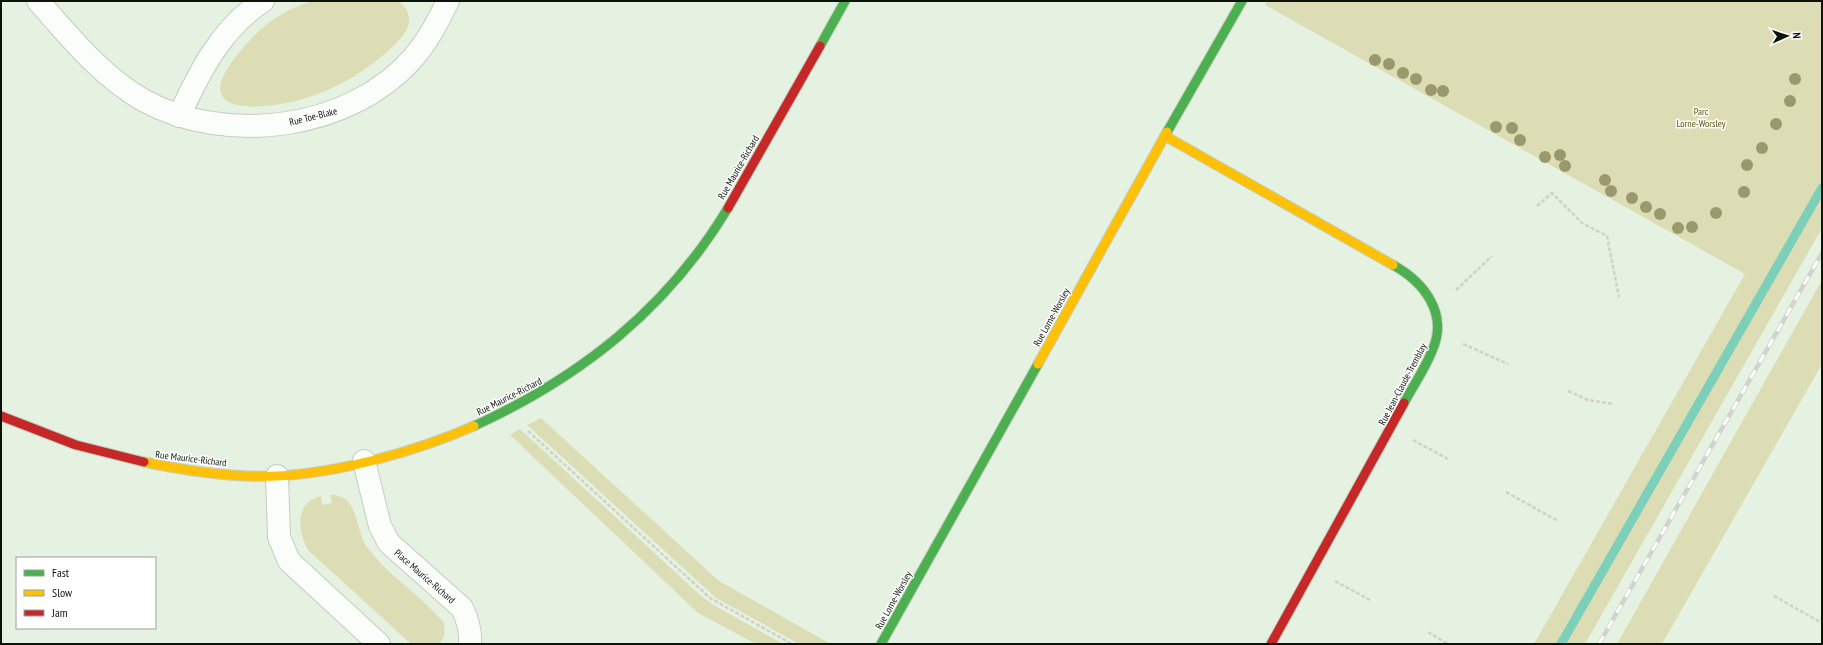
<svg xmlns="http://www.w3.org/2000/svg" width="1823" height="645" font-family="'PT Sans Narrow',sans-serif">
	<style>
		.green { fill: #dcddb4 }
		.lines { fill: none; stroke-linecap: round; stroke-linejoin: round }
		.stream { stroke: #7ccfb9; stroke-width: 9 }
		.street-casing { stroke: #c3cdbf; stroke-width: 24 }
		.fast-casing { stroke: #c3cdbf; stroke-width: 11 }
		.slow-casing { stroke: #c3cdbf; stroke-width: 11 }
		.jam-casing { stroke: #c3cdbf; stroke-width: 11 }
		.path { stroke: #ced2cd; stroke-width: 2.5; stroke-dasharray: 4 2; stroke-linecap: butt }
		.street { stroke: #fbfdfa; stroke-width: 22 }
		.fast { stroke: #4caf50; stroke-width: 9 }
		.slow { stroke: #ffc107; stroke-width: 9 }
		.jam { stroke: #c62828; stroke-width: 9 }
		.rail-casing { stroke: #d0d3cf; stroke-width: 4.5 }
		.rail { stroke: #fff; stroke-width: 3; stroke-dasharray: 9; stroke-linecap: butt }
		.tree { fill: #9a996d }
		.labels { text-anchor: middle; stroke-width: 3; stroke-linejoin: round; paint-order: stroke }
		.park-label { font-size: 10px; fill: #5b510e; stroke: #fff }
		.street-label { font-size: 10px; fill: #0c140a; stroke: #fff }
	</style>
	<rect width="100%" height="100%" fill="#e6f2e1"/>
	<g class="green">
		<path d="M313,1h86c21,19 6,34 -10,49 -21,19 -45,34 -71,44 -38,15 -138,30 -80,-40 19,-25 44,-45 75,-53z"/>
		<polygon points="1267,1 1822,1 1822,228 1585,644 1534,644 1745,274 1265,5"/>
		<polygon points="1822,280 1822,364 1662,644 1617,644"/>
		<polygon points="541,418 719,581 831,644 799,644 716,598 527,425"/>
		<polygon points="520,429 700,595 712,604 783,644 756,644 698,613 510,435"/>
		<path d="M330,495c30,-1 24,34 37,52 21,29 54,48 77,76 1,8 1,15 -5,21h-28l-103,-94c-11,-20 -13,-48 13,-54l1,9 10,-2z"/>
	</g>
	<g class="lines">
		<polyline class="stream" points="1561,644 1822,188"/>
		<defs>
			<g id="street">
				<path d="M38,1c32,36 63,75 105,99 83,46 207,30 270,-42 15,-17 25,-37 35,-57"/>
				<path d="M179,116c20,-43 42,-88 84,-115"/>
				<path d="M364,461l16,65 9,17 73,65c6,12 9,22 8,36"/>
				<polyline points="277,476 279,537 289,561 379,644"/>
			</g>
			<g id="fast">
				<polyline points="820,46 845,1"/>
				<polyline points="1167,132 1242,1"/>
				<path d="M1393,265c31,17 56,49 39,86 -7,18 -19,35 -28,52"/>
				<path d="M474,426c107,-49 193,-117 254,-218"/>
				<polyline points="881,644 1038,364"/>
			</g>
			<g id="slow">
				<polyline points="1165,136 1393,265"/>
				<polyline points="1038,364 1167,132"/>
				<path d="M144,462c43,9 89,16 133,14 62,-3 140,-25 197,-50"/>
			</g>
			<g id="jam">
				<polyline points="728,208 820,46"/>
				<polyline points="1,416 76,445 144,462"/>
				<polyline points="1271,644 1404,403"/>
			</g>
		</defs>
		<use href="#street" class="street-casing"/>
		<use href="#fast" class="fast-casing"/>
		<use href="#slow" class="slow-casing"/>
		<use href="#jam" class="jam-casing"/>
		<g class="path">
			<polyline points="1537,206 1552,193 1582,223 1607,236 1619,297"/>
			<polyline points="1456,290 1492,256"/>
			<polyline points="1463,344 1508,364"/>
			<polyline points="1568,391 1588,400 1614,404"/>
			<polyline points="528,431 710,598 792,644"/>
			<polyline points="1413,440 1448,459"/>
			<polyline points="1506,492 1558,521"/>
			<polyline points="1335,581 1370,600"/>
			<polyline points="1774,596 1822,623"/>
			<polyline points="1428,632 1448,644"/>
		</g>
		<use href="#street" class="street"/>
		<use href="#fast" class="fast"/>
		<use href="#slow" class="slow"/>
		<use href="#jam" class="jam"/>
		<defs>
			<polyline id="rail" points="1599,644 1822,253"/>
		</defs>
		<use href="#rail" class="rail-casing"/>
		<use href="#rail" class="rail"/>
	</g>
	<g class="tree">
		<circle cx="1375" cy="60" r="6"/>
		<circle cx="1389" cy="64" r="6"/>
		<circle cx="1403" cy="73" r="6"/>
		<circle cx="1416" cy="79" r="6"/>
		<circle cx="1795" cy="79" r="6"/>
		<circle cx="1431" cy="90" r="6"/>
		<circle cx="1443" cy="91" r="6"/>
		<circle cx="1790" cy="101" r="6"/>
		<circle cx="1776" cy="124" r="6"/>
		<circle cx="1496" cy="127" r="6"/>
		<circle cx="1512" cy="128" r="6"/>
		<circle cx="1520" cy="140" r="6"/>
		<circle cx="1762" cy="148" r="6"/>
		<circle cx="1560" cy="155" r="6"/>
		<circle cx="1545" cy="157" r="6"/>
		<circle cx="1747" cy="165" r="6"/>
		<circle cx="1565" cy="166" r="6"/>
		<circle cx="1605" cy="180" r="6"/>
		<circle cx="1611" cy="191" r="6"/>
		<circle cx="1744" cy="192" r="6"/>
		<circle cx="1632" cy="198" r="6"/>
		<circle cx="1646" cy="207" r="6"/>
		<circle cx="1716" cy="213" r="6"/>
		<circle cx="1660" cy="214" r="6"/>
		<circle cx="1692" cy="227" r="6"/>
		<circle cx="1678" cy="228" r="6"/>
	</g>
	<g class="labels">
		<g class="park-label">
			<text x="1701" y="115">Parc<tspan x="1701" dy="12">Lorne-Worsley</tspan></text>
		</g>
		<g class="street-label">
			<text transform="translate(313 116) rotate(-14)" y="4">Rue Toe-Blake</text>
			<text transform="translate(738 167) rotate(-60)" y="4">Rue Maurice-Richard</text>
			<text transform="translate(1051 317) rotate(-61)" y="4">Rue Lorne-Worsley</text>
			<text transform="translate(1402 384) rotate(-62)" y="4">Rue Jean-Claude-Tremblay</text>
			<text transform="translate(509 396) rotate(-27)" y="4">Rue Maurice-Richard</text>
			<text transform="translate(191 458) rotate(7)" y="4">Rue Maurice-Richard</text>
			<text transform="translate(425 576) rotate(41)" y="4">Place Maurice-Richard</text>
			<text transform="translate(893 600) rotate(-61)" y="4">Rue Lorne-Worsley</text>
		</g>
	</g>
	<rect width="1823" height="645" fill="none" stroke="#0c140a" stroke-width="4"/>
	<rect x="16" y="557" width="140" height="72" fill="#ffffff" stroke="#9ea19d"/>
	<rect x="24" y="570" width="20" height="6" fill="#4caf50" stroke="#9ea19d"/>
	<text x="52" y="577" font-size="12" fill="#0c140a">Fast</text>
	<rect x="24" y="590" width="20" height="6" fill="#ffc107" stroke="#9ea19d"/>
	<text x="52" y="597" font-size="12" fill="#0c140a">Slow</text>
	<rect x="24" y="610" width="20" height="6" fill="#c62828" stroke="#9ea19d"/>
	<text x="52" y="617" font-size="12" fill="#0c140a">Jam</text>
	<g transform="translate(1787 36) rotate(87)" stroke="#ffffff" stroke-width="3" paint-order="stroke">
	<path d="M0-3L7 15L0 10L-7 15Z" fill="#0c140a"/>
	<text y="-6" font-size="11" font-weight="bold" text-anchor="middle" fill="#0c140a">N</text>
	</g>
</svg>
